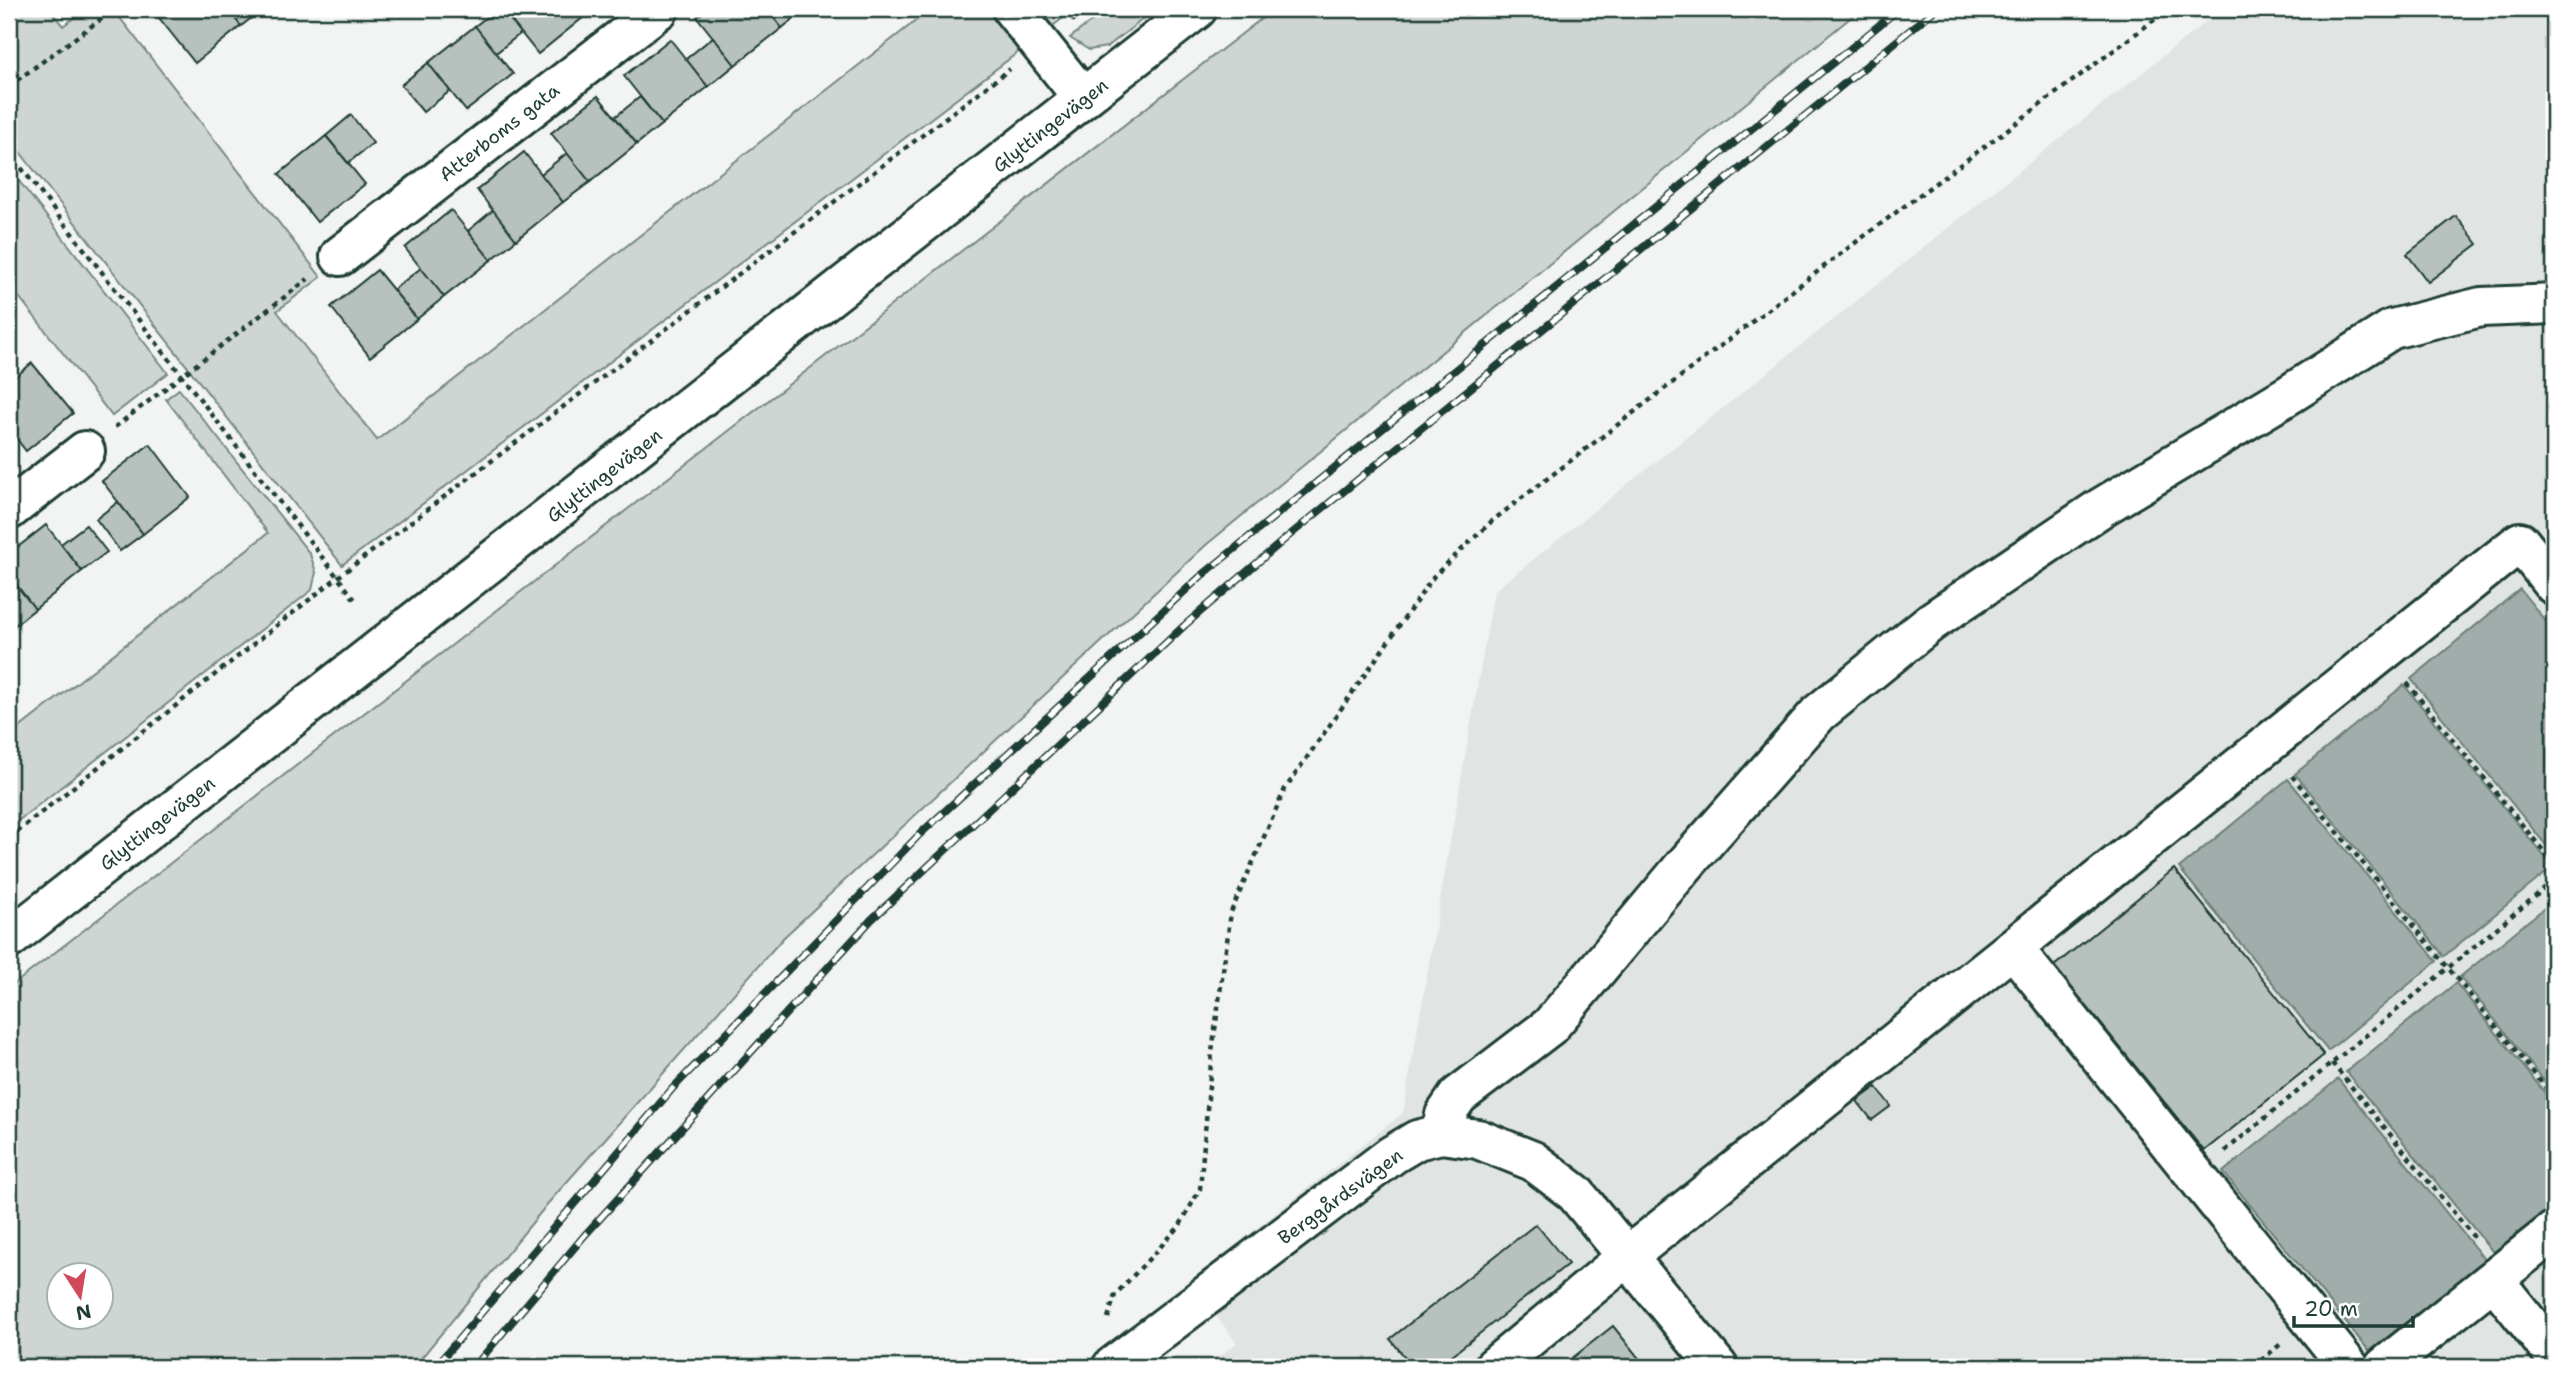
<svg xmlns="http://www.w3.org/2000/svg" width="2563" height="1376" font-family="'Shantell Sans',sans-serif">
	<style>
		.built { fill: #e0e4e3 }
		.green { fill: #ced5d3; stroke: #768984; stroke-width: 2; fill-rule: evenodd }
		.water { fill: #a1adaa; stroke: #6d807b; stroke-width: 2 }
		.building { fill: #b7c1bd; stroke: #1f3d34; stroke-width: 2 }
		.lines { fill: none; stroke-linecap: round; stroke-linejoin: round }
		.minor-casing { stroke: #1f3d34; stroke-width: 44 }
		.path { stroke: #1f3d34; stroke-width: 4.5; stroke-dasharray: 5 5; stroke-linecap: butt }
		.minor { stroke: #fff; stroke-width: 38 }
		.rail-casing { stroke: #1f3d34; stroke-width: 8 }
		.rail { stroke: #fff; stroke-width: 5; stroke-dasharray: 16; stroke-linecap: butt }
		.labels { text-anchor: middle; stroke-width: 7; stroke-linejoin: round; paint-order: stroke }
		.street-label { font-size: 19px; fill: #1f3d34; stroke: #fff }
	</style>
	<rect width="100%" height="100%" fill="#f2f3f3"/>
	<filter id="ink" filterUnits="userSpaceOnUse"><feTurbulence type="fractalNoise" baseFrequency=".0143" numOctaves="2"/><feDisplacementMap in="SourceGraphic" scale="14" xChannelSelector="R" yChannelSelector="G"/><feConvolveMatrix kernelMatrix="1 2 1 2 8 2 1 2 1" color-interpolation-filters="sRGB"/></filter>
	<g filter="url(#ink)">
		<polygon class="built" points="2222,9 2554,9 2554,1367 1206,1367 1237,1343 1204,1300 1192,1279 1403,1113 1494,591"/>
		<g class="green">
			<polygon points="9,9 49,9 63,26 86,9 113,9 321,277 277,311 377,440 931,9 1075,9 342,565 9,138"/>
			<polygon points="1107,9 1156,9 1107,47 1089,50 1070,38"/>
			<path d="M1274,9h587l-655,536 -422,392 -234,264 -136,166h-405v-379zM102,1274v42h-42v-42z"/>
			<polygon points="9,168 168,373 112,416 9,284"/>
			<polygon points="179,389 310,554 316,572 312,590 9,828 9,736 268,533 166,399"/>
		</g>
		<g class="water">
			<polygon points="2520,589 2554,632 2554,855 2411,679"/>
			<polygon points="2404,685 2553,867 2444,956 2295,774"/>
			<polygon points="2288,779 2437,961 2328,1051 2179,868"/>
			<polygon points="2554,900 2554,1093 2460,977"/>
			<polygon points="2456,983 2554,1104 2554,1210 2497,1257 2346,1072"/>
			<polygon points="2338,1079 2488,1264 2374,1357 2223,1172"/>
		</g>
		<g class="building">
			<polygon points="163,9 228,9 241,26 195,63 156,14"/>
			<polygon points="228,9 263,9 241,26"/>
			<polygon points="497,9 502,9 521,33 496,53 475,26"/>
			<polygon points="502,9 579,9 585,16 538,54"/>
			<polygon points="707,9 767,9 782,28 735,65 697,17"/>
			<polygon points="767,9 806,9 782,28"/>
			<polygon points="475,26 513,74 466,111 428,63"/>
			<polygon points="713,37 735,65 708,87 686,59"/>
			<polygon points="670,39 708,87 662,124 624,76"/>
			<polygon points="428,63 450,91 423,112 401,85"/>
			<polygon points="598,96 637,144 590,182 551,133"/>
			<polygon points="640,97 662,124 637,144 615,117"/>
			<polygon points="351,115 373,143 348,163 326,136"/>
			<polygon points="326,136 365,184 317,222 279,174"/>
			<polygon points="524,152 563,202 516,240 477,190"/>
			<polygon points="567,153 590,182 563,202 541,174"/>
			<polygon points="451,210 491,260 444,297 405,248"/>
			<polygon points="493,210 516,240 491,260 468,231"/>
			<polygon points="2456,216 2478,244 2428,282 2407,254"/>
			<polygon points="421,268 444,297 417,319 393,290"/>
			<polygon points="377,270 417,319 370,357 331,307"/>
			<polygon points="32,363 73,413 26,451 9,429 9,382"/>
			<polygon points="150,444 190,497 143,534 102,481"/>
			<polygon points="118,502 143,534 120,551 96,519"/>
			<polygon points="46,525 82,571 35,609 9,575 9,554"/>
			<polygon points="86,525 107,552 82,571 61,544"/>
			<polygon points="13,581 35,609 9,630 9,584"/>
			<polygon points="2174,869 2324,1055 2204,1151 2054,966"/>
			<polygon points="1876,1087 1891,1106 1872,1120 1857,1101"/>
			<polygon points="1536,1224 1568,1264 1437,1367 1413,1367 1390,1339"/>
			<polygon points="1613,1326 1646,1367 1561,1367"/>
		</g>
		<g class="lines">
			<defs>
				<g id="minor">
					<polyline points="1012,9 1083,98"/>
					<polyline points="340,256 659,9"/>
					<polyline points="9,510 85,451"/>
					<polyline points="9,939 1197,9"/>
					<polyline points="2013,948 2349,1367"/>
					<polyline points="1441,1134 1445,1115 1458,1096 1550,1026 1683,867 1819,713 1931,622 2102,507 2290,394 2392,329 2481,307 2554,304"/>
					<polyline points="2494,1280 2554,1355"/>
					<polyline points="1112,1367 1392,1155 1417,1140 1441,1134 1478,1139 1533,1161 1575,1193 1718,1367"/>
					<polyline points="1494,1367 1628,1256 2520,542 2554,585"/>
					<polyline points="2384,1367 2554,1231"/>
				</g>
			</defs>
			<use href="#minor" class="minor-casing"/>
			<g class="path">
				<polyline points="1072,21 1088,9"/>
				<polyline points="9,86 115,9"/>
				<polyline points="9,152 356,601"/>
				<polyline points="115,427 308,279"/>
				<polyline points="2407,683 2554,864"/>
				<polyline points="2292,776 2554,1098"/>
				<polyline points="9,838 338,577 1010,69"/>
				<polyline points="2332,1063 2477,1241"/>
				<polyline points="2225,1151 2554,881"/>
				<polyline points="1108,1318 1115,1295 1179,1227 1200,1189 1212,1052 1231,912 1285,789 1434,576 1492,521 1847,249 2169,9"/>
				<polyline points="2253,1367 2282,1343"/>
			</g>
			<use href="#minor" class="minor"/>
			<defs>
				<g id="rail">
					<polyline points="435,1367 673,1088 920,834 1200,577 1899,9"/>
					<polyline points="474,1367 584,1236 871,920 1185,625 1285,539 1936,9"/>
				</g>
			</defs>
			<use href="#rail" class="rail-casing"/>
			<use href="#rail" class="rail"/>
		</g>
	</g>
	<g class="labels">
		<g class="street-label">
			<text transform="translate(1050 125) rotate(-38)" y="7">Glyttingevägen</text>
			<text transform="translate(499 132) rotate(-38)" y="7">Atterboms gata</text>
			<text transform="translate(604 475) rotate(-38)" y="7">Glyttingevägen</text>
			<text transform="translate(157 823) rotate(-38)" y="7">Glyttingevägen</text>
			<text transform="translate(1340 1196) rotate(-36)" y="7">Berggårdsvägen</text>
		</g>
	</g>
	<rect width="2563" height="1376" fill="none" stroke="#fff" stroke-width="35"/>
	<rect x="18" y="18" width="2528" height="1341" fill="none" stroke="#1f3d34" stroke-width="2.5" filter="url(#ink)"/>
	<g transform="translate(80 1296) rotate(168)"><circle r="33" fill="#ffffff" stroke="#a5b1ae" stroke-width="2"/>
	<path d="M0-5L12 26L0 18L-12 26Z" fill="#d1495b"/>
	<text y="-10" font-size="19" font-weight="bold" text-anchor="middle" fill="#1f3d34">N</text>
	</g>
	<path d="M2294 1316v10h119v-10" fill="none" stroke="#1f3d34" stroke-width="3.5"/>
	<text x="2304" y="1316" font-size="21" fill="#1f3d34" stroke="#ffffff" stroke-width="5" paint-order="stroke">20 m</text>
</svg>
